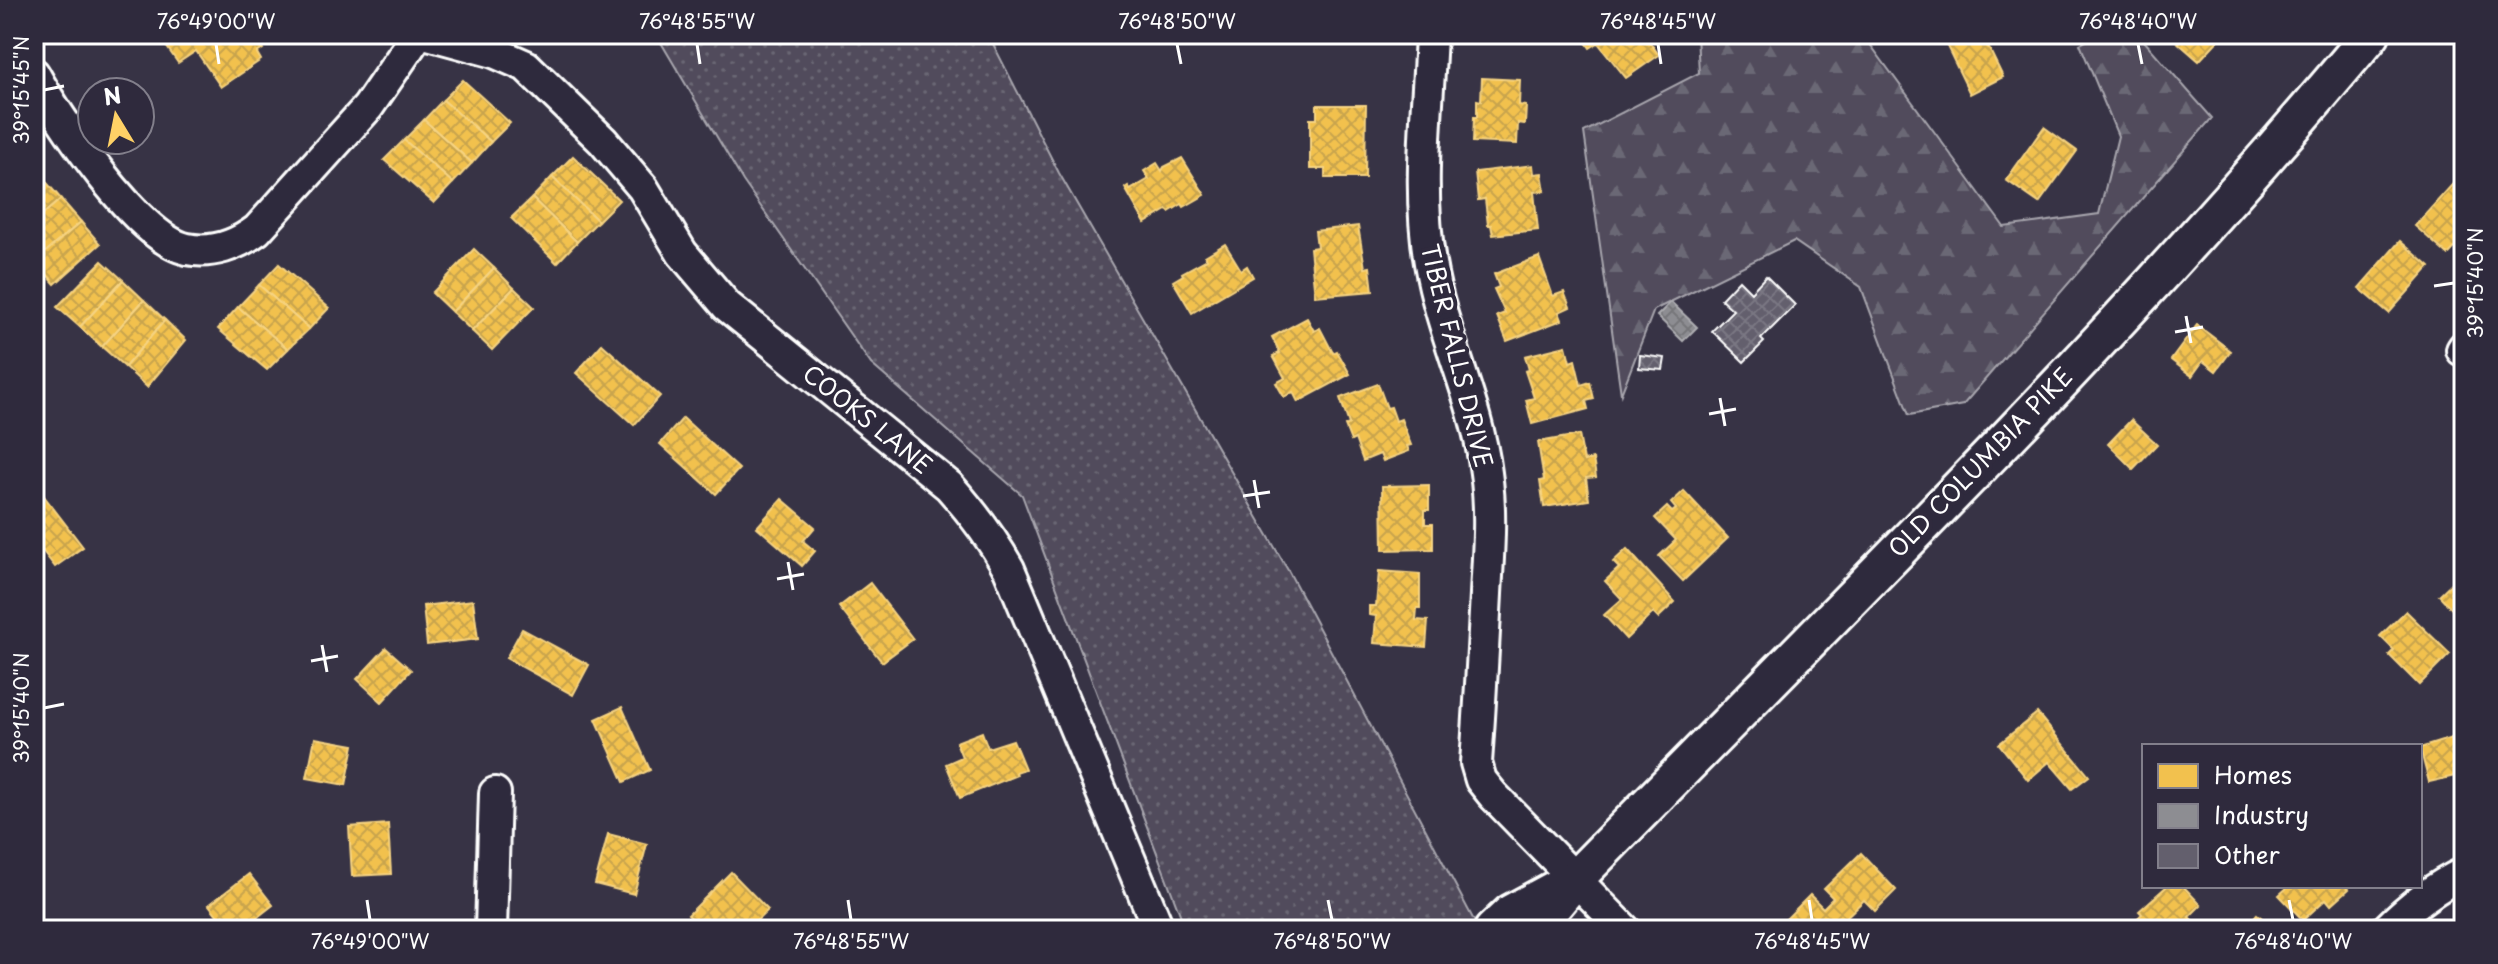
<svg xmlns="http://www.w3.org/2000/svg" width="2498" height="964" font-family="'Playpen Sans',sans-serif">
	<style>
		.grass { fill: url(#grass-dots); stroke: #a8a6ae; stroke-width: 2 }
		.forest { fill: url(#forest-firs); stroke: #a8a6ae; stroke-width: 2 }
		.homes { fill: url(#homes-cross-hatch); stroke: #f6d483; stroke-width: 2 }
		.industry { fill: url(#industry-cross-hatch); stroke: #afafb3; stroke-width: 2 }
		.building { fill: url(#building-cross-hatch); stroke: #fff; stroke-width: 2 }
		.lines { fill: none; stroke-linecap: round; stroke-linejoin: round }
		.minor-casing { stroke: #fff; stroke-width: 36 }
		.tertiary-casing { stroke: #fff; stroke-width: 42 }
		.minor { stroke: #2f2a3d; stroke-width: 30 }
		.tertiary { stroke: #2f2a3d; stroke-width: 36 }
		.ticks { fill: none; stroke: #fff; stroke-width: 3 }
		.labels { text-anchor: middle; stroke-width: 8; stroke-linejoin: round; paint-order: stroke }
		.street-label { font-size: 24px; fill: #fff; stroke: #2f2a3d }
		.neatline { fill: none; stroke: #fff; stroke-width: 3 }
		.ticks-label { font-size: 20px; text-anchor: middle; fill: #fff }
	</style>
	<defs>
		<pattern id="grass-dots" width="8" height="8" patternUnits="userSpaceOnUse" patternTransform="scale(2)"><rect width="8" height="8" fill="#514c5c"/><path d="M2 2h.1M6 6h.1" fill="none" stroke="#6b6774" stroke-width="1.8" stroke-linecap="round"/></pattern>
		<pattern id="forest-firs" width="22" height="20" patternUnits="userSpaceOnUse" patternTransform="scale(2)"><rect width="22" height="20" fill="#514c5c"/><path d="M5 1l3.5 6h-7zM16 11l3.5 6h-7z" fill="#6b6774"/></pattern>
		<pattern id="homes-cross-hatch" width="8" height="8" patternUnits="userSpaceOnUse" patternTransform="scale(2)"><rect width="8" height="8" fill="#f2c14e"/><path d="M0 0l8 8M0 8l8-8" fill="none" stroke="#c8a44e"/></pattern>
		<pattern id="industry-cross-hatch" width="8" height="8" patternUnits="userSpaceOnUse" patternTransform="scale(2)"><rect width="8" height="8" fill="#8d8d92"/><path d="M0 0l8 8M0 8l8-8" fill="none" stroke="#76767a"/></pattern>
		<pattern id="building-cross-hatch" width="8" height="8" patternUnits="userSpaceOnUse" patternTransform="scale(2)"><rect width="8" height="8" fill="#635f6d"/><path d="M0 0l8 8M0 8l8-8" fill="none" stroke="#7a7783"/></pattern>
	</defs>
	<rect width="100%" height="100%" fill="#373345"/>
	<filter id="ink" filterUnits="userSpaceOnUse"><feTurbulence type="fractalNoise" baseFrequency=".0125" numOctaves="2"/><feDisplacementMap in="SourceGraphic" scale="16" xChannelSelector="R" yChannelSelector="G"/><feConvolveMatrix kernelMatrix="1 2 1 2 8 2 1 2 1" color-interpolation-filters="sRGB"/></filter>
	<g filter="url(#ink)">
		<polygon class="grass" points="656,34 988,34 1059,173 1289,572 1479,930 1186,930 1022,495 871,364 743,181"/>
		<polygon class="forest" points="1697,34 1869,34 1867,40 2004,227 2099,214 2118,136 2080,44 2099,34 2138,34 2212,118 1963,405 1909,415 1861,287 1794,241 1654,310 1621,394 1584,132 1699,73"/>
		<g class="homes">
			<polygon points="177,34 253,34 263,49 257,53 261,60 221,87 196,51 178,63 164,43"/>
			<polygon points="1580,34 1644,34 1659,55 1626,78 1598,43 1590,48"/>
			<polygon points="1941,34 1982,34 2003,77 1970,94"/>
			<polygon points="2168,34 2224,34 2199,61"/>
			<polygon points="1482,78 1520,80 1519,105 1526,106 1525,124 1518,123 1517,144 1473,142 1474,117 1477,117 1477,100 1481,101"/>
			<polygon points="463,80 510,123 491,142 443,100"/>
			<polygon points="443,100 491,142 472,163 424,120"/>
			<polygon points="1317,105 1366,105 1365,178 1325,178 1325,169 1310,169 1310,119 1317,119"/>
			<polygon points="424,120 472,163 453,183 404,140"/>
			<polygon points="2044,127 2077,151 2039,203 2006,180"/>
			<polygon points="404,140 453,183 434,203 384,160"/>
			<polygon points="573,156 619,200 598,221 552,177"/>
			<polygon points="1182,158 1205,195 1184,207 1182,204 1169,212 1167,210 1145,223 1125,188 1128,186 1130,190 1149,179 1144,171 1157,163 1162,171 1164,167"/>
			<polygon points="1533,165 1534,174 1542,173 1545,191 1534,192 1538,230 1493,235 1491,225 1488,225 1485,199 1478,200 1475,172"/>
			<polygon points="41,176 61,199 34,222 34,183"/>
			<polygon points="552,177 598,221 577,242 532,198"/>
			<polygon points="2459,177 2464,181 2464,238 2448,255 2415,226"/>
			<polygon points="532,198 577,242 557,263 511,218"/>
			<polygon points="61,199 81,222 35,261 34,222"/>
			<polygon points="81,222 100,244 55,284 35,261"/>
			<polygon points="1358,226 1365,268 1370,267 1373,291 1315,296 1310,248 1317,247 1315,231"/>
			<polygon points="2400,241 2430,267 2389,313 2359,288"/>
			<polygon points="1225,244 1241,270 1247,266 1253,277 1192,313 1173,281 1183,275 1182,273 1207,259 1205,256"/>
			<polygon points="474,249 494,268 452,312 432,293"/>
			<polygon points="1539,257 1553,296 1564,292 1570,307 1559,312 1562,320 1507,341 1497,316 1505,313 1494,289 1499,287 1494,274"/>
			<polygon points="102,261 123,280 80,327 57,307"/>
			<polygon points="279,264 329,308 309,329 259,285"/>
			<polygon points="494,268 514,288 472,331 452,312"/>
			<polygon points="123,280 144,300 102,347 80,327"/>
			<polygon points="259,285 309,329 288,349 238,307"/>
			<polygon points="514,288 534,307 492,350 472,331"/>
			<polygon points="144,300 165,320 125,367 102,347"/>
			<polygon points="238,307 288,349 267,370 218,329"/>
			<polygon points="1307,318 1314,331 1320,328 1333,353 1337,351 1350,374 1298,402 1293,392 1284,397 1276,383 1285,378 1273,356 1280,353 1272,337"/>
			<polygon points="165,320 186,340 147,387 125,367"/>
			<polygon points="2197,325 2231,351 2216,371 2203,361 2192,376 2171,360"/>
			<polygon points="602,344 660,396 634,425 576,373"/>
			<polygon points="1566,346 1570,362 1575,360 1581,385 1590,382 1594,399 1586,401 1588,409 1532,424 1526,400 1534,398 1525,371 1529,370 1525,356"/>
			<polygon points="1378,384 1387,408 1391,407 1396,421 1401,419 1411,445 1407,446 1409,451 1383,461 1380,454 1363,461 1355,439 1351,441 1345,426 1349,424 1340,398"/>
			<polygon points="683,418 739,469 716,494 660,444"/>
			<polygon points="2131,420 2157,444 2133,469 2108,444"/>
			<polygon points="1579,435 1584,461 1593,459 1596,477 1586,478 1589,500 1544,507 1540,481 1544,480 1538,442"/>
			<polygon points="34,483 83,547 55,567 34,540"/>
			<polygon points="1429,485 1429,510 1425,510 1425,524 1433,524 1433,549 1383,550 1382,486"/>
			<polygon points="1684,491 1728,538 1683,581 1659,556 1676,540 1655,518 1667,507 1672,512 1676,509 1671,503"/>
			<polygon points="782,499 815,527 803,541 815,551 802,566 757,527"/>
			<polygon points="1627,549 1675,602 1658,618 1653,613 1626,639 1604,615 1622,599 1605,581 1619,568 1613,562"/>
			<polygon points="1379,571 1420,574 1420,608 1417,608 1416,620 1428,621 1426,647 1374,643 1376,616 1369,615 1369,606 1376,606"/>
			<polygon points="2464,571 2464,616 2461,619 2439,595"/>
			<polygon points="870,583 913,639 882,662 839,607"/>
			<polygon points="473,600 478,639 427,645 423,606"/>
			<polygon points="2406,611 2450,654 2419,685 2389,655 2394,650 2380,636"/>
			<polygon points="522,629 589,665 573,695 506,658"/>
			<polygon points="386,648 411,670 382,702 357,679"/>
			<polygon points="622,707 650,770 624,782 596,719"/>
			<polygon points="2037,713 2089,776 2072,789 2049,762 2028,780 1999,744"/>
			<polygon points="982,732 988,748 1013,740 1025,769 1016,772 1017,775 960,798 946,764 962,757 956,742"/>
			<polygon points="2464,734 2464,770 2454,773 2455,776 2429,782 2420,748"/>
			<polygon points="315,738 354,745 346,785 307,778"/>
			<polygon points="388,824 391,874 352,876 349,827"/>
			<polygon points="608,834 647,844 634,894 595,884"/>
			<polygon points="1861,853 1896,890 1875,911 1864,900 1833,930 1795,930 1785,920 1810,895 1823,908 1833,898 1824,889"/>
			<polygon points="731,872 768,910 747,930 703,930 688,915"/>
			<polygon points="249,874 273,905 241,930 229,930 209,905"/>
			<polygon points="2167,886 2183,886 2201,905 2189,917 2192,920 2182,930 2177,928 2175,930 2125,930 2142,914 2139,911"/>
			<polygon points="2289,886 2346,886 2349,889 2331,905 2326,899 2303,920 2279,895"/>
			<polygon points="2257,914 2277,930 2243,930"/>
		</g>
		<polygon class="industry" points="1671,302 1697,327 1683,341 1657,316"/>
		<g class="building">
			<polygon points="1766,276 1795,305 1761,339 1764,342 1744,362 1712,331 1733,310 1721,299 1739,280 1751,292"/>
			<polygon points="1640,355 1665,358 1663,370 1639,368"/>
		</g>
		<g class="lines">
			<defs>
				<g id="minor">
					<path d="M428,34l66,18 32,14 77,75 40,47 39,65 45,53 222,180c24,27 43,52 60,83l150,361"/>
					<path d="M1431,34c-3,76 -14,153 -1,229 12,72 47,138 56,210 6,41 2,81 0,121 -3,57 -6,113 -10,169l5,17 12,15 132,135"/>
					<path d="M34,74c23,43 105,166 153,175 25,5 50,-4 70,-19l111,-123 50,-73"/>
					<polyline points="2462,350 2464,347"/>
					<polyline points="491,930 495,793"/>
					<path d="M2386,930c24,-24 47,-42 78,-57"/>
				</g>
				<g id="tertiary">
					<path d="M1576,878c270,-276 548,-546 795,-844"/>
					<polyline points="1493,930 1511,913 1576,878 1533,930"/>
				</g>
			</defs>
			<use href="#minor" class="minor-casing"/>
			<use href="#tertiary" class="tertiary-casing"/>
			<use href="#minor" class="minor"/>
			<use href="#tertiary" class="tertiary"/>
		</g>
	</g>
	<path class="ticks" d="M216,44l3,20M697,44l3,20M1177,44l4,20M1658,44l3,20M2138,44l4,20M44,90l20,-4M2434,286l20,-3M2186,316l5,27M2175,332l28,-5M1720,398l5,28M1709,414l27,-5M1254,480l5,28M1243,496l27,-4M788,562l5,28M777,579l27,-5M322,645l5,27M311,661l27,-5M44,708l20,-4M367,900l3,20M848,900l3,20M1328,900l4,20M1809,900l3,20M2289,900l4,20"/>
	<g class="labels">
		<g class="street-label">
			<text transform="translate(1456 356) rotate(76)" y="8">TIBER FALLS DRIVE</text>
			<text transform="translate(867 420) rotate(39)" y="8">COOKS LANE</text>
			<text transform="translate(1981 463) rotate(-46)" y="8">OLD COLUMBIA PIKE</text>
		</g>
	</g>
	<rect width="2498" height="964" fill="none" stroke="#2f2a3d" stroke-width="88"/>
	<rect x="2142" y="744" width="280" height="144" fill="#2f2a3d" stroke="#827f8b" stroke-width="2"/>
	<rect x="2158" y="764" width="40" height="24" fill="#f2c14e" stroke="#827f8b" stroke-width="2"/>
	<text x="2214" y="784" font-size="24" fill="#ffffff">Homes</text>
	<rect x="2158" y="804" width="40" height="24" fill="#8d8d92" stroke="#827f8b" stroke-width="2"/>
	<text x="2214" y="824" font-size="24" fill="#ffffff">Industry</text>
	<rect x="2158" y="844" width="40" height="24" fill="#635f6d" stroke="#827f8b" stroke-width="2"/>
	<text x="2214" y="864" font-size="24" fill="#ffffff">Other</text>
	<g transform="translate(116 116) rotate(350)"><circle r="38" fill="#2f2a3d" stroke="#827f8b" stroke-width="2"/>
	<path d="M0-6L14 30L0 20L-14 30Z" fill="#ffd166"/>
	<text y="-12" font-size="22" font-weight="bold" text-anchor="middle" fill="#ffffff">N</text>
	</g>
	<rect x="44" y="44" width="2410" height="876" class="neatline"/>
	<g class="ticks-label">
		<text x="216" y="29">76°49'00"W</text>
		<text x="697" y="29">76°48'55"W</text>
		<text x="1177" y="29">76°48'50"W</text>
		<text x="1658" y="29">76°48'45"W</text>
		<text x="2138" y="29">76°48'40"W</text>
		<text transform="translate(22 90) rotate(-90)" y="7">39°15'45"N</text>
		<text transform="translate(2476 283) rotate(-90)" y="7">39°15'40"N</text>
		<text transform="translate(22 708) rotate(-90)" y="7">39°15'40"N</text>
		<text x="370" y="949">76°49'00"W</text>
		<text x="851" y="949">76°48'55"W</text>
		<text x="1332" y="949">76°48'50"W</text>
		<text x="1812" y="949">76°48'45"W</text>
		<text x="2293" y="949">76°48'40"W</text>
	</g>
</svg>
